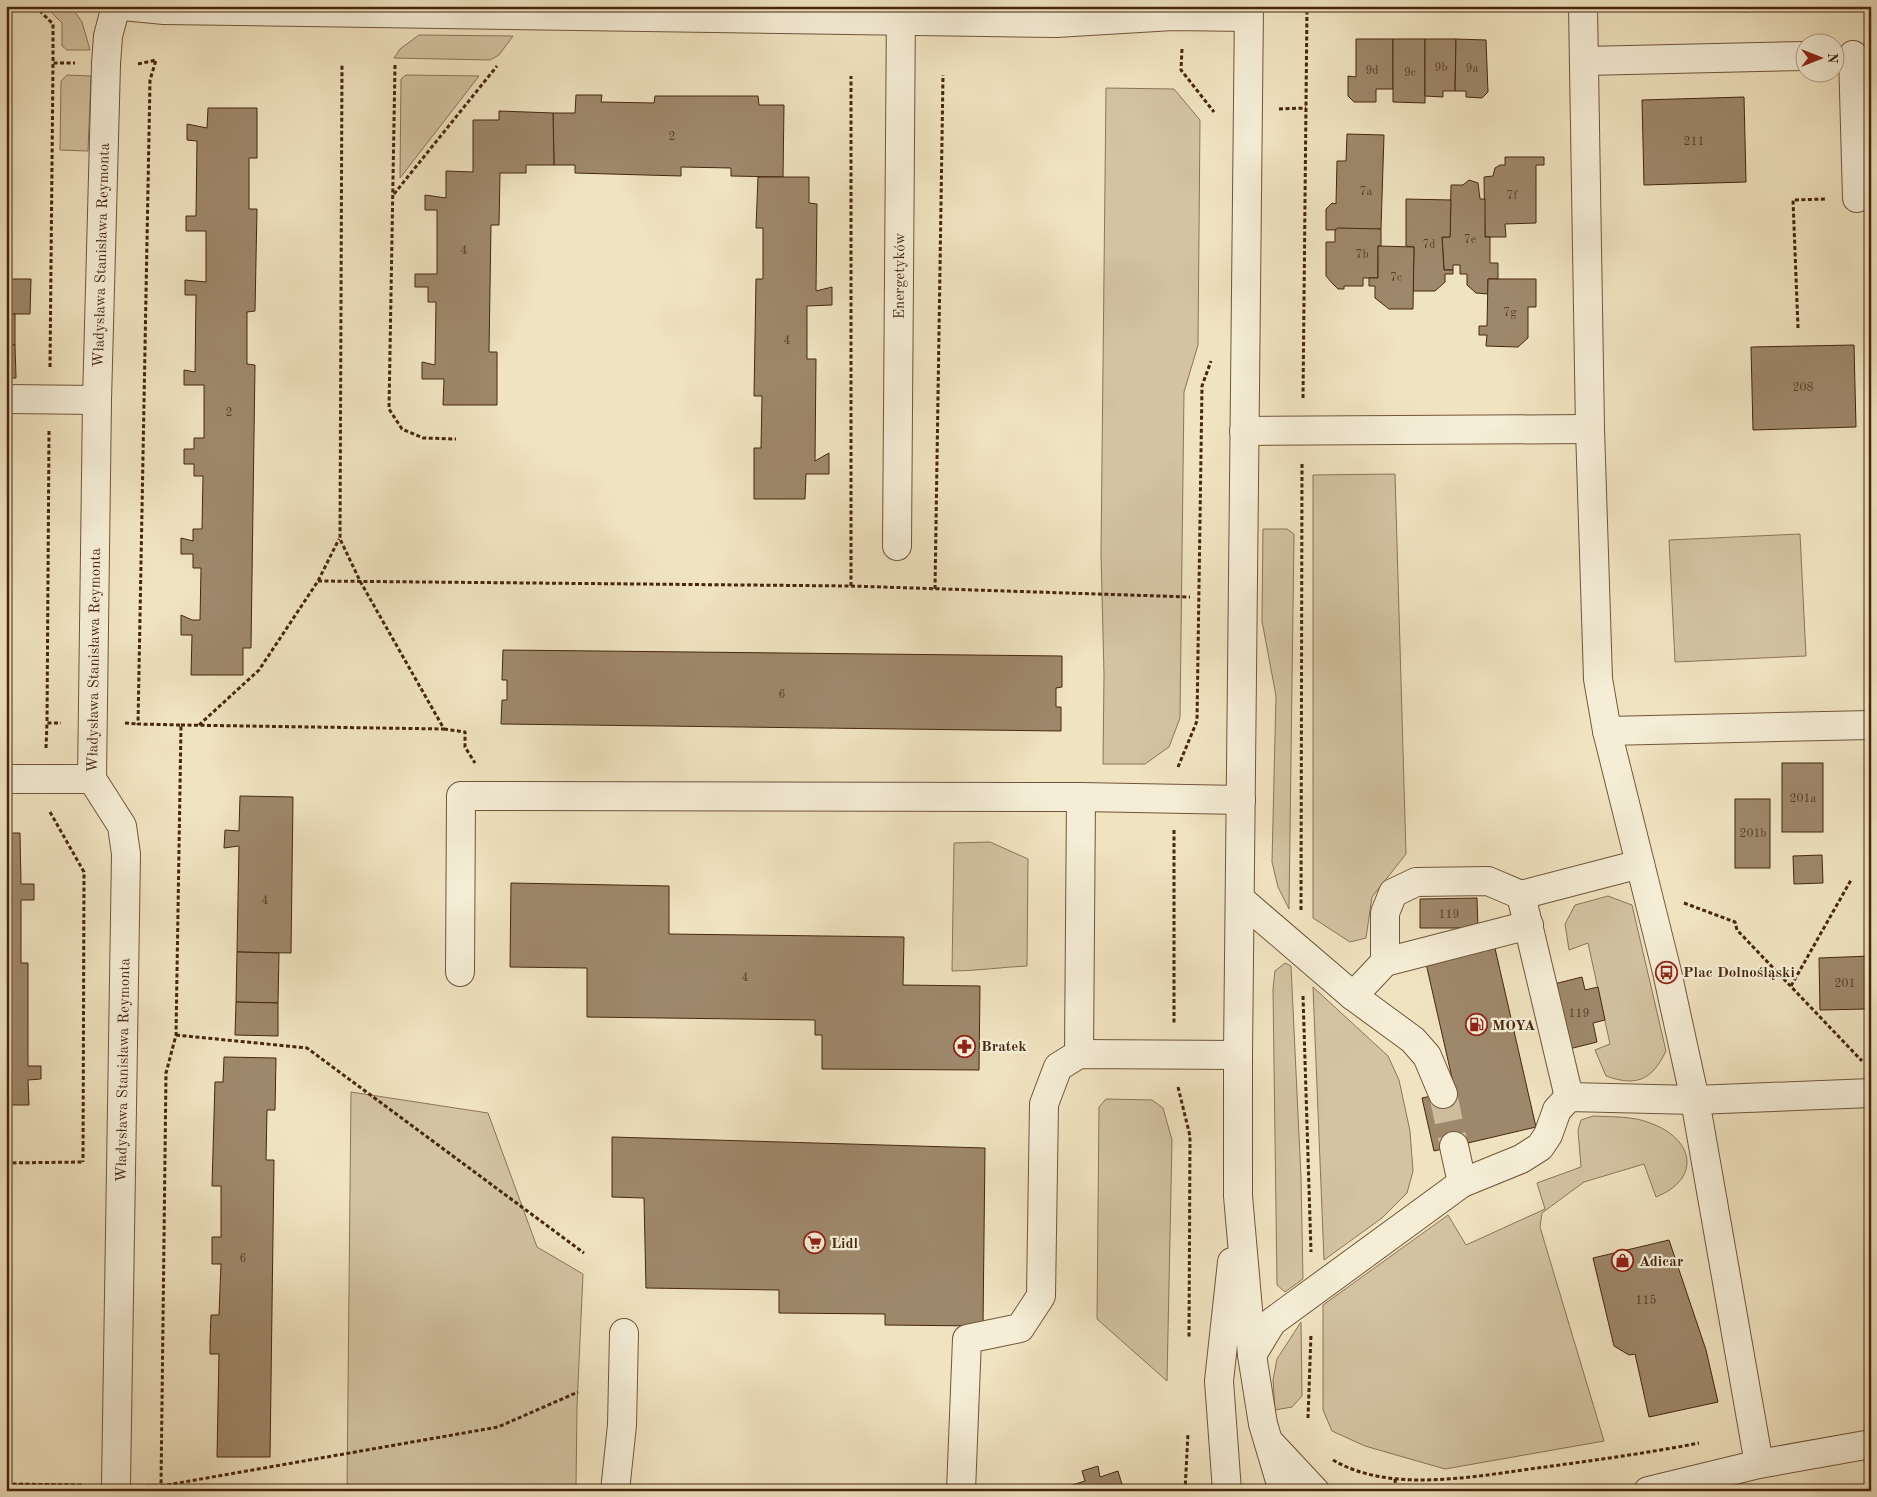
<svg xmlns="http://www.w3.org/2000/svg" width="1877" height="1497" font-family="'Old Standard TT',serif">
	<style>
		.green { fill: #d3c3a2; stroke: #8c7458 }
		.building { fill: #9e886b; stroke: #46260e }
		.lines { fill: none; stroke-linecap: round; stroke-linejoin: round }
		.minor-tunnel { stroke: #cebd9c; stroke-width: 28; stroke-dasharray: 28 14; stroke-linecap: butt }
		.minor-casing { stroke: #70553a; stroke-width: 30 }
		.path { stroke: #46260e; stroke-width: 3; stroke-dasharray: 4 2.5; stroke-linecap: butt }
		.minor { stroke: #f5edd6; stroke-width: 28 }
		.labels { text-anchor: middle; stroke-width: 4.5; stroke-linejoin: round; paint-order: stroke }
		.number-label { font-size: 12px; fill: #5c3e25 }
		.street-label { font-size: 15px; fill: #46260e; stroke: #f5edd6 }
		.poi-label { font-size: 15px; font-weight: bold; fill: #46260e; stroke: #f5edd6; text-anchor: start }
	</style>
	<rect width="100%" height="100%" fill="#f0e3c0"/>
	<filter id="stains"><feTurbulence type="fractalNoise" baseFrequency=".004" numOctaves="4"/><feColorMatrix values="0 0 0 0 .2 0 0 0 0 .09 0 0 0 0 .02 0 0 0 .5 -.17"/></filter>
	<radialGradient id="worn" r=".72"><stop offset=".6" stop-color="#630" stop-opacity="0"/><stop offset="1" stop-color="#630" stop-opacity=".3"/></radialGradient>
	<g class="green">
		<polygon points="45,6 71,6 82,22 90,50 67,50 62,46 62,23"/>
		<polygon points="419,35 513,36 499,55 490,60 394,58 400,49"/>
		<polygon points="67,75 91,76 88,151 60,150 61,81"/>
		<polygon points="406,75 479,76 400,178 401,79"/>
		<polygon points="1106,88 1174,89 1200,120 1198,345 1184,392 1180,718 1169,747 1145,764 1103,764 1104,674 1101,553"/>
		<polygon points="1395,474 1406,854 1372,897 1366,938 1350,942 1313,918 1313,475"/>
		<polygon points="1263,529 1287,529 1294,534 1289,909 1278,887 1272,862 1276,696 1262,621"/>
		<polygon points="1800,534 1806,656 1675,662 1669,540"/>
		<path d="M990,842l38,17 -1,107c-25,1 -50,5 -75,5l2,-128z"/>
		<path d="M1608,896l24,9 34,146c-14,29 -29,36 -60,25l-11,-26 15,-6 -22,-101 -19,7 -4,-26 10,-19z"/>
		<polygon points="1285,963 1291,966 1301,1178 1303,1279 1285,1292 1277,1285 1273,989 1275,971"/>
		<polygon points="1313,987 1388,1056 1399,1080 1410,1131 1413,1171 1407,1193 1382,1218 1324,1260"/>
		<polygon points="351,1092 488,1113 537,1247 583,1274 577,1406 576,1486 572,1491 347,1491"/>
		<polygon points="1106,1099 1152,1100 1163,1108 1172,1140 1167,1381 1097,1319 1099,1107"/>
		<path d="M1593,1116c18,1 41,0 57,7 43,15 53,55 6,74l-12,-33 -60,18 -42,31 -2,14 64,214 -159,28 -80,-23 -33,-15 -9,-21v-105l125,-90 18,30 79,-36 -8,-26 44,-16 -3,-37 3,-10z"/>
		<polygon points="1301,1322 1302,1396 1292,1407 1275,1410 1273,1380 1277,1359"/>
	</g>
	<g class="building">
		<polygon points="1743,6 1844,6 1743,12"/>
		<polygon points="1356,39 1393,39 1393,89 1376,89 1376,102 1354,102 1348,96 1348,76 1356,77"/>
		<polygon points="1393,39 1425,39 1425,103 1393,102"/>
		<polygon points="1425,39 1456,39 1455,91 1443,91 1443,97 1425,96"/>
		<polygon points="1456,39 1486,40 1488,92 1482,98 1466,97 1466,91 1455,91"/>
		<polygon points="576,95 602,95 601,102 654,103 655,96 758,96 759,105 784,105 783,177 731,176 731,168 681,167 681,176 575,173 575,165 554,165 553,113 575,113"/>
		<polygon points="1744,97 1746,182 1644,185 1642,100"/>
		<polygon points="208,108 257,108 257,158 249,158 249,209 257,209 255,311 247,312 247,364 255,365 251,648 243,648 243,675 191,675 192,635 181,635 181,615 192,620 200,620 201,568 193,568 193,554 181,554 181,538 193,541 193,529 202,529 203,476 194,476 194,464 184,464 184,449 194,449 194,438 204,438 204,385 184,385 184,370 195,372 196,295 185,295 185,280 206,282 206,231 186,231 186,216 196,216 197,141 187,140 187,124 207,128"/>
		<polygon points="499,111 553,113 554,165 526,165 526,173 500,173 499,225 491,225 489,352 497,352 497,405 443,405 444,379 422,379 422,362 435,365 436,302 428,302 428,287 415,287 415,274 437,274 437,210 425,210 425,195 446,198 446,171 473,172 473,120 499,120"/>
		<polygon points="1347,134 1384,135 1381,229 1326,230 1326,209 1332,203 1336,204 1337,161 1346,161"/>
		<polygon points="1505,157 1544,157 1544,165 1536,165 1536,223 1505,224 1506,237 1485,237 1484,177 1493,176 1495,168 1500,165 1505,165"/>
		<polygon points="758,177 809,177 809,203 817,204 816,291 832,287 832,305 807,306 807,359 816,359 815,461 829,453 829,474 806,474 805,499 754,499 754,448 761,448 762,396 754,396 756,279 763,279 763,228 756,228"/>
		<polygon points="1469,180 1478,183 1480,199 1485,199 1485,237 1490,237 1490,263 1498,263 1498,279 1488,279 1488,294 1476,293 1467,285 1467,274 1460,274 1460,265 1453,265 1453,270 1444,270 1442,237 1450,237 1451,185 1463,185"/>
		<polygon points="1406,199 1451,200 1450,237 1442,237 1444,270 1453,270 1453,274 1445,274 1445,282 1435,291 1413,291 1414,247 1406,246"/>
		<polygon points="1338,228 1381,229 1381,246 1378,246 1378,278 1363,278 1363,286 1344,286 1344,289 1338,289 1332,283 1326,276 1326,242 1335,242 1335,230"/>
		<polygon points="1378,246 1414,247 1413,309 1389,309 1375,298 1375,286 1369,286 1369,278 1378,278"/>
		<polygon points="6,279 31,279 30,314 6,314"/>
		<polygon points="1488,279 1536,279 1536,307 1528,307 1528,338 1518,347 1486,346 1487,335 1479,335 1479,326 1487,326"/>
		<rect x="6" y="314" width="9" height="31"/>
		<polygon points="6,345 15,345 16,378 6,378"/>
		<polygon points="1854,345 1856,427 1753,430 1751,347"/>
		<polygon points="503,650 1062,656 1062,687 1056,688 1056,707 1061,707 1061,731 501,724 502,700 507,700 507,680 502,680"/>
		<rect x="1782" y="763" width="41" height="69"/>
		<polygon points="240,796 293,797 291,953 237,952 239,846 224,848 225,830 239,831"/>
		<rect x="1735" y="799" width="35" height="69"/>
		<polygon points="6,833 20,833 21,884 34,884 34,900 21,900 21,963 28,963 28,1066 41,1066 41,1079 28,1080 29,1105 6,1105"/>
		<polygon points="1822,855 1823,883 1794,884 1793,856"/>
		<polygon points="511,883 669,886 669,934 904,937 903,985 980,986 979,1070 822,1069 822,1035 815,1035 815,1020 587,1017 587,968 510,967"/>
		<polygon points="1477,898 1478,928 1420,928 1420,899"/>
		<polygon points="1494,944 1536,1127 1434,1151 1422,1098 1455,1091 1425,959"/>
		<polygon points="237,952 279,953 278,1003 236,1002"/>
		<polygon points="1871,956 1871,1030 1866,1030 1866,1009 1820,1010 1819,958"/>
		<polygon points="1582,977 1585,990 1598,987 1605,1020 1593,1023 1597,1042 1569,1049 1554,984"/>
		<polygon points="236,1002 278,1003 278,1036 235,1035"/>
		<polygon points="224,1057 276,1058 275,1110 267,1110 266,1160 274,1160 270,1457 217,1457 219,1354 210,1354 210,1341 211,1315 219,1315 221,1264 212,1264 212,1237 221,1237 221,1186 212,1186 215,1082 223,1082"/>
		<polygon points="612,1137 985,1148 983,1326 885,1325 885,1314 779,1313 779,1290 646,1288 644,1198 612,1197"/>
		<polygon points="1669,1240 1706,1350 1718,1402 1649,1417 1635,1354 1629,1355 1614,1346 1593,1258"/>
		<polygon points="1098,1466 1100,1477 1118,1471 1124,1491 1071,1491 1069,1486 1085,1481 1082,1471"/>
	</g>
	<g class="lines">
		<polyline class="minor-tunnel" points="1443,1094 1454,1146"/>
		<defs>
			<g id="minor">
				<polyline points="123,6 164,10 1056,23 1173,16 1248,17"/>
				<polyline points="1249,6 1238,1055 1238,1196 1252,1355 1263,1424 1283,1491"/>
				<polyline points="1583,6 1590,429 1598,679 1607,731 1667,972 1695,1100 1759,1464"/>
				<polyline points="1853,55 1857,198"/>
				<polyline points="1585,61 1804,56"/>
				<polyline points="6,399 97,400"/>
				<polyline points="1244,431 1590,429"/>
				<path id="s1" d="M897,546l4,-540"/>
				<polyline points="1607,731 1871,725"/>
				<polyline points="6,779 92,779"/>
				<polyline points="1521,895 1640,864"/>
				<polyline points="1241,900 1353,996 1413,1040 1427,1056 1443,1094"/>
				<polyline points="1385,962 1529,925"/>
				<polyline points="460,972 461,796 1081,797 1241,800"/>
				<polyline points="1353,996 1385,962 1385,913 1393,893 1416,882 1488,881 1521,895 1569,1097"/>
				<polyline points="1079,1054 1081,797"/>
				<polyline points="1454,1146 1462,1183 1521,1159 1540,1147 1548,1135 1557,1110 1569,1097 1695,1100 1871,1093"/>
				<polyline points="1252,1355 1272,1322 1462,1183"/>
				<polyline points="1272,1445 1315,1491"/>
				<path id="s2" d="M116,1485l10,-631 -4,-28 -30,-47 5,-379 9,-336 2,-28 8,-30"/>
				<polyline points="615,1491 622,1425 624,1333"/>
				<polyline points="961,1491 967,1339 1020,1328 1041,1296 1044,1104 1058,1067 1079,1054 1238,1055"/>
				<polyline points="1227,1491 1219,1381 1232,1262"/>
				<polyline points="1648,1491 1759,1464 1871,1444"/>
			</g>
		</defs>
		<use href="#minor" class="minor-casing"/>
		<g class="path">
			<polyline points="35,6 53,24 53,63 75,63"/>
			<polyline points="1182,49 1181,70 1214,112"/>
			<polyline points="138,64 156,60 150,80 138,724 181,725 176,1035 166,1073 161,1486 498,1427 578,1392"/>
			<polyline points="395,65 389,409 402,429 423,438 456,439"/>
			<polyline points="1279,109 1306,108"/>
			<polyline points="394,194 497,66"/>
			<polyline points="1798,328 1793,200 1826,199"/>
			<polyline points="50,367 53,63"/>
			<polyline points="1303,398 1307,6"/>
			<polyline points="49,431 47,723 61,723"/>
			<polyline points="318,581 851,586 851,76"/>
			<polyline points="851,586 1190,597"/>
			<polyline points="935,589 943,75"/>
			<polyline points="125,723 138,724"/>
			<polyline points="181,725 444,729 360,581 340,539 342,64"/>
			<polyline points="199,725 259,670 318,581 339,539"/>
			<polyline points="444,729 465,732 465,747 475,763"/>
			<polyline points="46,748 47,723"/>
			<polyline points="1178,767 1197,721 1202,386 1211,361"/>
			<polyline points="50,812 84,872 83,1162"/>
			<polyline points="1174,830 1174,1024"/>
			<polyline points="1684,903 1735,922 1737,930 1862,1061"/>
			<polyline points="1301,910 1302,464"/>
			<polyline points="1791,986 1851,880"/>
			<polyline points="1303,996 1311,1252"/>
			<polyline points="176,1035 307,1048 584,1253"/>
			<polyline points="1178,1087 1190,1136 1189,1339"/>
			<polyline points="6,1163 83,1162"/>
			<polyline points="1308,1418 1311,1334"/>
			<path d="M1333,1460c59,35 148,15 212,7 51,-7 103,-14 154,-24"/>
			<polyline points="1395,1479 1396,1491"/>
			<polyline points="6,1484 83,1485"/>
			<polyline points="147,1486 161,1486 166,1491"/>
			<polyline points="1185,1491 1188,1433"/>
		</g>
		<use href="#minor" class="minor"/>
	</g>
	<defs>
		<symbol id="bus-ring" viewBox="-11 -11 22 22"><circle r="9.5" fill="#f5edd6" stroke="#8f2418" stroke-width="1.5"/><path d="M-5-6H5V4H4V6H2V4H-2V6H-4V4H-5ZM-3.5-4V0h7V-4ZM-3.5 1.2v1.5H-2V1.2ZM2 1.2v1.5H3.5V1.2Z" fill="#8f2418"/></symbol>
		<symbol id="fuel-ring" viewBox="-11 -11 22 22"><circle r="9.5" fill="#f5edd6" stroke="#8f2418" stroke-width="1.5"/><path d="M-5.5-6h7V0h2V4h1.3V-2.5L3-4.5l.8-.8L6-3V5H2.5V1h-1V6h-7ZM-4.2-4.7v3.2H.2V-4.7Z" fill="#8f2418"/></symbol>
		<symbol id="pharmacy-ring" viewBox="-11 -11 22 22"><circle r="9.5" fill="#f5edd6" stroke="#8f2418" stroke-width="1.5"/><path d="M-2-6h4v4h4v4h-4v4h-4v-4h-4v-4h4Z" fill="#8f2418"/></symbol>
		<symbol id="supermarket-ring" viewBox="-11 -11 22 22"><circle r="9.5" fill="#f5edd6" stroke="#8f2418" stroke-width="1.5"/><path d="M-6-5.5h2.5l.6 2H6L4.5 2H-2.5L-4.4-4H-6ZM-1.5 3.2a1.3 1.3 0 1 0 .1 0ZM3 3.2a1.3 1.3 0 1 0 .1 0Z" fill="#8f2418"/></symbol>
		<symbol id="shop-ring" viewBox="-11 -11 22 22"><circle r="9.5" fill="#f5edd6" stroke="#8f2418" stroke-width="1.5"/><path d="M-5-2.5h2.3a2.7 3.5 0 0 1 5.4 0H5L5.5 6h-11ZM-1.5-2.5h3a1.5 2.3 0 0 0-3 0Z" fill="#8f2418"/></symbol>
	</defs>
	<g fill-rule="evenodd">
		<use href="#bus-ring" x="1654" y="960" width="25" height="25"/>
		<use href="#fuel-ring" x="1464" y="1012" width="25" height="25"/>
		<use href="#pharmacy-ring" x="952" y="1034" width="25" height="25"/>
		<use href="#supermarket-ring" x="802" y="1230" width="25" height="25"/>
		<use href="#shop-ring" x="1610" y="1248" width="25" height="25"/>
	</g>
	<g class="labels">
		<g class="number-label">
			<text x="1441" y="71">9b</text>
			<text x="1472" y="72">9a</text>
			<text x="1372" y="74">9d</text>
			<text x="1410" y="76">9c</text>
			<text x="672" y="140">2</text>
			<text x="1694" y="145">211</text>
			<text x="1366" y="195">7a</text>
			<text x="1512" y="199">7f</text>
			<text x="1470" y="243">7e</text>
			<text x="1429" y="248">7d</text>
			<text x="464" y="254">4</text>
			<text x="1362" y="258">7b</text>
			<text x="1396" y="281">7c</text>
			<text x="1510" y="316">7g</text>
			<text x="787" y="344">4</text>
			<text x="1803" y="391">208</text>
			<text x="229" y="416">2</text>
			<text x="782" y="698">6</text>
			<text x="1803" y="802">201a</text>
			<text x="1753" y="837">201b</text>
			<text x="265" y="904">4</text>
			<text x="1449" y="918">119</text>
			<text x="745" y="981">4</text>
			<text x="1845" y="987">201</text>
			<text x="1579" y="1017">119</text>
			<text x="243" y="1262">6</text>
			<text x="1646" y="1304">115</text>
		</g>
		<g class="street-label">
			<text dy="5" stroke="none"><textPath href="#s2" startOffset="1239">Władysława Stanisława Reymonta</textPath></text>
			<text dy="5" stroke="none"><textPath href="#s1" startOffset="270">Energetyków</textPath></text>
			<text dy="5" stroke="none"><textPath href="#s2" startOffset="834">Władysława Stanisława Reymonta</textPath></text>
			<text dy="5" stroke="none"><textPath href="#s2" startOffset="415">Władysława Stanisława Reymonta</textPath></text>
		</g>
		<g class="poi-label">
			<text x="1683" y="977">Plac Dolnośląski</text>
			<text x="1492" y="1030">MOYA</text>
			<text x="981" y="1051">Bratek</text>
			<text x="831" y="1248">Lidl</text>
			<text x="1639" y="1266">Adicar</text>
		</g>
	</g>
	<rect width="1877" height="1497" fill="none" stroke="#f0e3c0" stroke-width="25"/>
	<rect x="8" y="8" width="1862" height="1482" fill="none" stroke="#46260e" stroke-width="2.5"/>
	<rect x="12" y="12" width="1852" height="1472" fill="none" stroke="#46260e"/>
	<g transform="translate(1820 58) rotate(90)"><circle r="24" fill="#f5edd6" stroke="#af9d86"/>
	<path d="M0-4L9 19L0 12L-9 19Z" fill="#8f2418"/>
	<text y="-8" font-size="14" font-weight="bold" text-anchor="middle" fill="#46260e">N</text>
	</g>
	<rect width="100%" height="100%" filter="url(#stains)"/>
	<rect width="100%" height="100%" fill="url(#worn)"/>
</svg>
